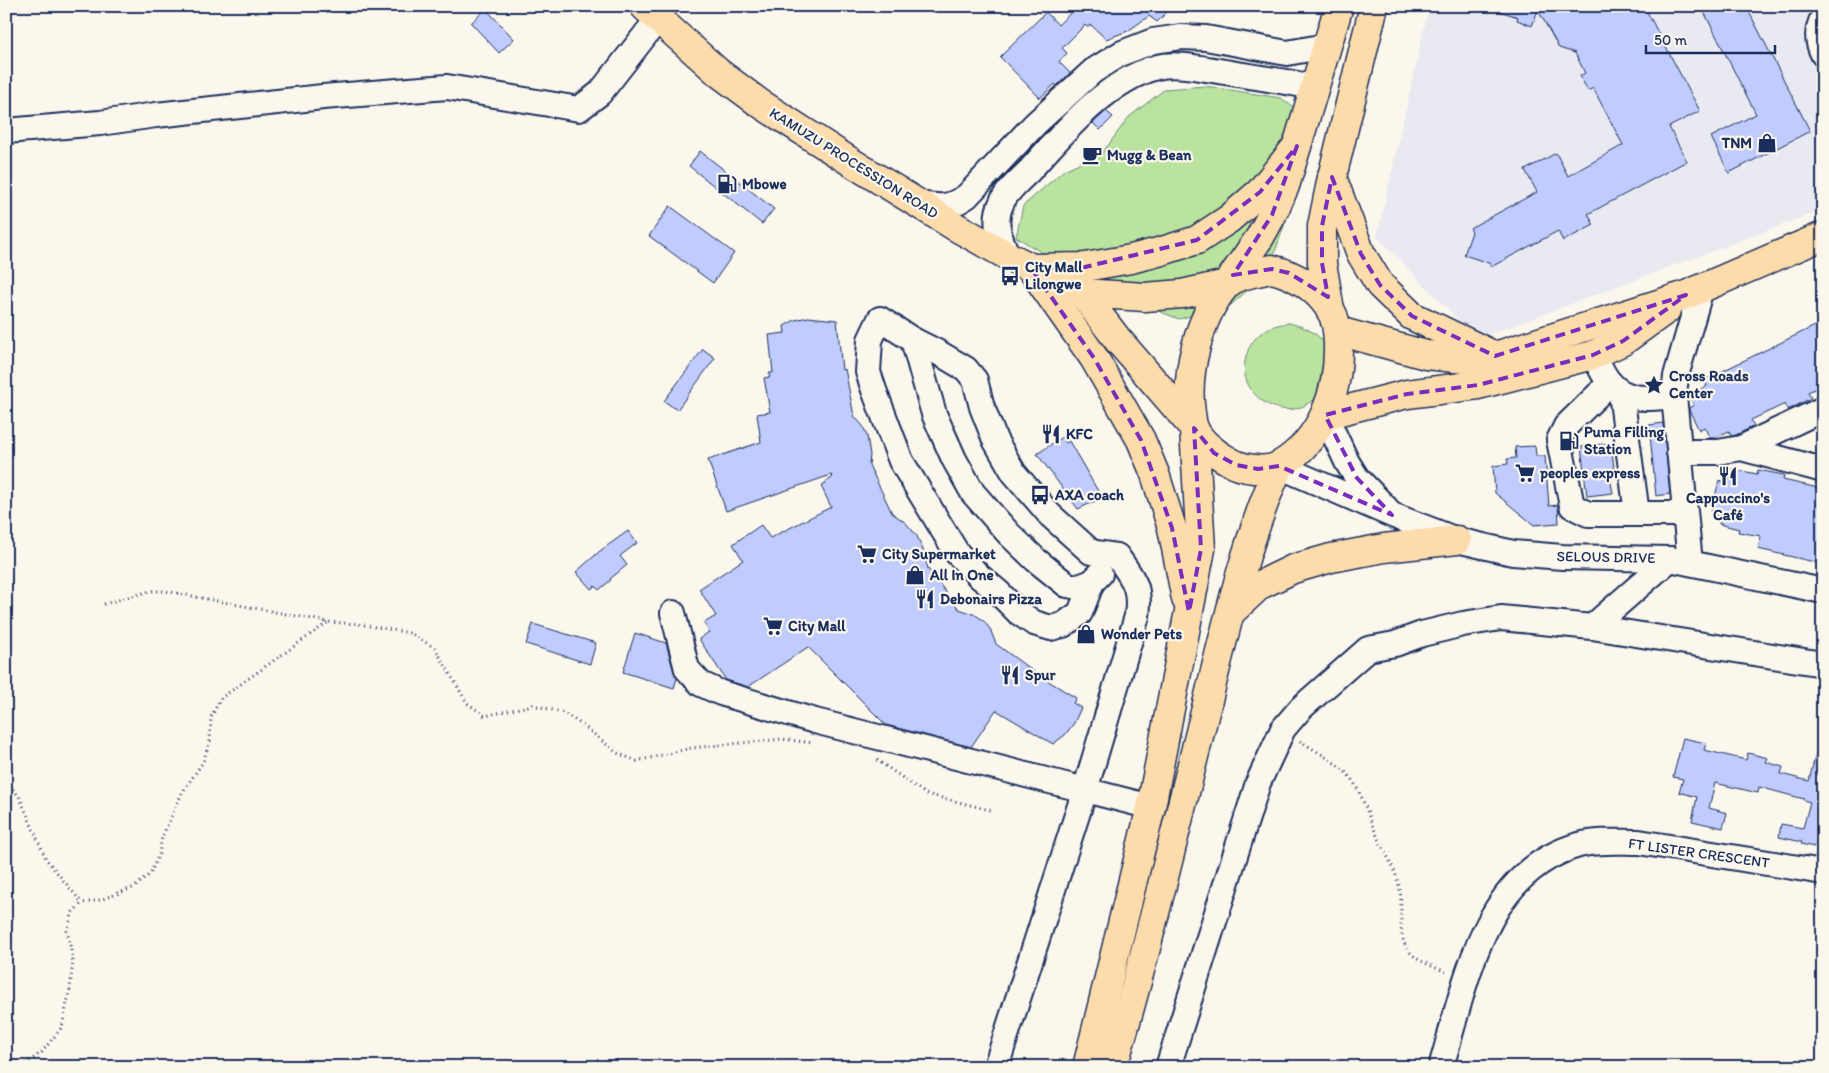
<svg xmlns="http://www.w3.org/2000/svg" width="1829" height="1073" font-family="Itim,sans-serif">
	<style>
		.built { fill: #e9eaf1 }
		.green { fill: #bae39f; stroke: #6a897e }
		.building { fill: #bfccfd; stroke: #1b2f5e }
		.lines { fill: none; stroke-linecap: round; stroke-linejoin: round }
		.minor-casing { stroke: #1b2f5e; stroke-width: 28 }
		.major-casing { stroke: #1b2f5e; stroke-width: 31 }
		.highway-casing { stroke: #1b2f5e; stroke-width: 31 }
		.path { stroke: #1b2f5e; stroke-width: 3; stroke-dasharray: 1 4; stroke-linecap: butt }
		.minor { stroke: #fbf7ec; stroke-width: 24 }
		.major { stroke: #fddcac; stroke-width: 28 }
		.highway { stroke: #fddcac; stroke-width: 28 }
		.marked { fill: none; stroke: #7b2cbf; stroke-width: 4; stroke-dasharray: 10 6; stroke-linejoin: round }
		.labels { text-anchor: middle; stroke-width: 4.5; stroke-linejoin: round; paint-order: stroke }
		.poi-label { font-size: 15px; font-weight: bold; fill: #1b2f5e; stroke: #fbf7ec; text-anchor: start }
		.street-label { font-size: 15px; fill: #1b2f5e; stroke: #fbf7ec }
	</style>
	<rect width="100%" height="100%" fill="#fbf7ec"/>
	<filter id="ink" filterUnits="userSpaceOnUse"><feTurbulence type="fractalNoise" baseFrequency=".02" numOctaves="2"/><feDisplacementMap in="SourceGraphic" scale="10" xChannelSelector="R" yChannelSelector="G"/><feConvolveMatrix kernelMatrix="1 2 1 2 8 2 1 2 1" color-interpolation-filters="sRGB"/></filter>
	<g filter="url(#ink)">
		<polygon class="built" points="1429,6 1823,6 1823,207 1809,215 1477,339 1377,237"/>
		<g class="green">
			<polygon points="1205,86 1281,98 1312,121 1301,177 1268,272 1231,305 1179,319 1106,291 1016,237 1023,206 1064,170 1103,152 1129,117 1165,89"/>
			<path d="M1289,323c18,4 39,14 41,35 0,6 -5,16 -7,21 -2,6 -3,14 -6,19 -2,2 -7,4 -10,6 -21,14 -51,0 -60,-22 -7,-18 1,-41 17,-51 7,-5 16,-7 25,-8z"/>
		</g>
		<g class="building">
			<polygon points="1078,6 1173,6 1157,22 1149,16 1128,31 1106,39 1091,25 1087,27 1085,25 1062,48 1067,53 1059,62 1070,73 1057,86 1055,84 1040,98 1000,57 1046,12 1058,25"/>
			<polygon points="1493,6 1644,6 1700,111 1669,127 1687,161 1588,214 1594,225 1563,241 1558,231 1491,267 1489,263 1464,255 1472,232 1470,228 1537,192 1525,170 1556,153 1568,176 1623,145 1593,88 1588,91 1580,76 1585,73 1575,53 1559,48 1538,10 1532,26 1517,20 1518,17 1493,9"/>
			<polygon points="1701,6 1746,6 1810,131 1729,173 1711,137 1756,114"/>
			<polygon points="486,9 514,39 499,53 471,23"/>
			<polygon points="1106,111 1113,117 1100,130 1093,123"/>
			<polygon points="700,151 774,209 762,224 689,166"/>
			<polygon points="670,206 734,253 713,283 649,236"/>
			<polygon points="808,317 837,320 842,370 845,369 854,416 863,426 867,436 870,455 869,465 892,513 906,523 917,536 924,552 928,569 959,609 974,614 983,620 990,629 996,644 1037,674 1076,698 1073,703 1081,708 1074,723 1065,735 1053,744 996,710 971,747 886,725 808,647 748,687 726,680 699,639 709,632 704,623 716,616 699,589 743,560 733,544 761,525 770,538 831,507 821,486 833,477 831,475 726,511 708,460 761,442 757,414 770,412 764,378 770,377 769,373 773,373 769,335 785,333 784,326 795,320"/>
			<polygon points="1823,322 1823,385 1808,392 1811,398 1788,410 1785,404 1751,420 1754,426 1736,435 1731,436 1729,431 1714,438 1710,438 1704,427 1699,430 1689,410 1689,408 1694,405 1689,395 1707,386 1704,380"/>
			<polygon points="703,349 715,358 677,410 664,401"/>
			<polygon points="1663,423 1670,494 1656,496 1649,425"/>
			<polygon points="1062,437 1066,443 1069,441 1102,498 1078,509 1037,454"/>
			<polygon points="1611,443 1615,477 1610,478 1613,493 1587,496 1581,447"/>
			<polygon points="1535,446 1536,456 1545,456 1549,506 1558,505 1559,523 1534,525 1495,493 1493,466 1508,464 1507,459 1516,458 1515,447"/>
			<polygon points="1732,469 1757,474 1758,470 1784,475 1783,480 1823,489 1823,564 1758,549 1761,536 1738,532 1739,529 1719,524 1721,516 1711,514 1719,480 1728,483"/>
			<polygon points="628,531 637,543 620,556 627,565 610,579 611,580 599,590 595,586 591,589 576,572 600,551"/>
			<polygon points="533,624 596,643 590,664 526,644"/>
			<polygon points="635,633 666,643 674,672 677,678 674,688 623,672"/>
			<polygon points="1683,738 1706,743 1704,750 1746,760 1748,753 1768,758 1766,762 1783,767 1781,774 1809,781 1818,745 1823,745 1823,807 1816,831 1823,834 1823,846 1815,844 1814,847 1801,844 1802,842 1779,837 1781,824 1803,828 1810,802 1803,800 1804,799 1759,787 1758,793 1715,783 1709,808 1727,813 1723,828 1692,821 1697,797 1679,792 1683,779 1673,777"/>
		</g>
		<g class="lines">
			<defs>
				<g id="minor">
					<path d="M1823,17c-6,13 -7,23 0,37"/>
					<polyline points="6,131 100,123 156,115 323,97 447,87 579,109 600,93 657,20 665,6"/>
					<path d="M919,204c21,3 29,5 48,-8l68,-72 58,-53 29,-18 31,-12 28,-4 25,1 81,15 39,-7"/>
					<path d="M1008,256c-8,-17 -16,-35 -6,-54 5,-11 18,-22 27,-31 33,-37 78,-91 128,-104 20,-5 47,2 68,5 29,5 59,9 89,15"/>
					<polyline points="913,340 934,414 954,459 973,493 1009,534 1036,560 1067,585 1079,587 1092,582 1100,574"/>
					<path d="M1593,355c6,9 10,20 17,28 17,20 41,15 64,13"/>
					<polyline points="1610,383 1566,426 1559,440 1572,506 1588,514 1685,514"/>
					<polyline points="1621,393 1637,514"/>
					<polyline points="1325,415 1347,462 1357,478 1386,508"/>
					<polyline points="1741,448 1823,470"/>
					<polyline points="1679,452 1718,452 1741,448 1823,409"/>
					<polyline points="1279,466 1392,515 1457,540 1513,553 1562,557 1670,559 1823,591"/>
					<polyline points="1690,563 1674,396 1676,376 1701,289"/>
					<path d="M1092,582l-12,31 -17,12 -12,3 -17,-5 -16,-11 -20,-20 -19,-16 -22,-23 -56,-92 -27,-71 -6,-18 2,-32 10,-21 33,21 26,13 27,16 9,11 7,27 13,33 19,33 36,42 41,37 26,4c16,23 24,30 20,60l-52,174 66,17"/>
					<polyline points="673,613 687,669 701,684 721,693 815,721 1085,790 996,1067"/>
					<polyline points="1592,627 1823,664"/>
					<polyline points="1168,1067 1258,783 1283,729 1301,708 1368,649 1395,644 1422,634 1463,624 1501,618 1592,627 1670,559"/>
					<path d="M1441,1067c25,-83 41,-195 138,-222 19,-5 41,-3 60,-3l184,30"/>
				</g>
				<g id="major">
					<polyline points="1227,284 1260,237 1272,215 1285,186 1339,6"/>
					<polyline points="1330,310 1322,263 1322,226 1332,177 1374,6"/>
				</g>
				<g id="highway">
					<polyline points="644,6 719,73 758,102 851,162 956,227 1008,256 1082,293 1145,297 1182,294 1227,284"/>
					<polyline points="1332,177 1361,254 1380,285 1412,316 1491,354"/>
					<path d="M1272,269c24,6 44,19 58,40 6,10 8,24 8,36 1,47 -16,95 -58,120 -13,8 -39,4 -51,-4 -12,-6 -30,-20 -35,-33 -2,-4 -2,-10 -3,-15 -6,-40 8,-96 35,-128 8,-9 35,-14 46,-16z"/>
					<polyline points="1082,293 1118,340 1194,428 1201,549 1151,807 1087,1067"/>
					<polyline points="1338,331 1426,355 1465,359 1495,356 1686,295 1823,236"/>
					<polyline points="1325,415 1407,394 1478,385 1593,355 1623,341 1666,310"/>
					<polyline points="1186,599 1172,528 1155,474 1141,440 1094,358 1031,268 1085,267 1131,259 1162,251 1197,240 1229,219 1260,192 1297,146"/>
					<polyline points="1231,612 1260,585 1293,569 1331,558 1384,548 1457,540"/>
					<path d="M1113,1067c35,-119 63,-239 93,-359 20,-81 39,-165 73,-242"/>
				</g>
			</defs>
			<use href="#minor" class="minor-casing"/>
			<use href="#major" class="major-casing"/>
			<use href="#highway" class="highway-casing"/>
			<g class="path">
				<polyline points="104,604 150,591 165,591 328,622 358,624 410,633 435,648 467,703 485,716 533,705 564,713 585,727 617,753 637,761 691,748 782,739 813,743"/>
				<path d="M1300,741c14,9 31,18 44,30 17,15 22,41 31,60 9,22 21,36 25,60 3,18 -3,44 8,59 9,12 28,17 40,23"/>
				<polyline points="877,760 926,794 994,811"/>
				<polyline points="6,782 19,796 46,859 82,903"/>
				<polyline points="21,1067 42,1052 62,1027 70,989 73,959 67,931 73,912 82,903 100,900 135,887 150,874 159,854 162,837 182,793 203,762 210,741 211,717 221,698 327,623"/>
			</g>
			<use href="#minor" class="minor"/>
			<use href="#major" class="major"/>
			<use href="#highway" class="highway"/>
		</g>
	</g>
	<path class="marked" d="M1297,146l-25,69 -39,60 39,-6 17,4 39,24 -6,-34v-37l10,-49 29,77 19,31 32,31 83,40 191,-61 -63,46 -30,14 -115,30 -71,9 -82,21 32,63 35,37 -113,-49 -21,3 -22,-4 -22,-12 -20,-25 7,121 -12,63 -17,-84 -31,-88 -47,-82 -63,-90 54,-1 112,-27 63,-48z"/>
	<defs>
		<symbol id="shop-bare" viewBox="-9 -9 18 18"><path d="M-5-2.5h2.3a2.7 3.5 0 0 1 5.4 0H5L5.5 6h-11ZM-1.5-2.5h3a1.5 2.3 0 0 0-3 0Z" fill="#1b2f5e" stroke="#fbf7ec" stroke-width="2.5" paint-order="stroke"/></symbol>
		<symbol id="cafe-bare" viewBox="-9 -9 18 18"><path d="M-5.5-4.5H6V0H3Q3 3.5 0 3.5H-2.5Q-5.5 3.5-5.5 0ZM3-3.2v2h1.7v-2ZM-6 4.5H4V6H-6Z" fill="#1b2f5e" stroke="#fbf7ec" stroke-width="2.5" paint-order="stroke"/></symbol>
		<symbol id="fuel-bare" viewBox="-9 -9 18 18"><path d="M-5.5-6h7V0h2V4h1.3V-2.5L3-4.5l.8-.8L6-3V5H2.5V1h-1V6h-7ZM-4.2-4.7v3.2H.2V-4.7Z" fill="#1b2f5e" stroke="#fbf7ec" stroke-width="2.5" paint-order="stroke"/></symbol>
		<symbol id="bus-bare" viewBox="-9 -9 18 18"><path d="M-5-6H5V4H4V6H2V4H-2V6H-4V4H-5ZM-3.5-4V0h7V-4ZM-3.5 1.2v1.5H-2V1.2ZM2 1.2v1.5H3.5V1.2Z" fill="#1b2f5e" stroke="#fbf7ec" stroke-width="2.5" paint-order="stroke"/></symbol>
		<symbol id="sight-bare" viewBox="-9 -9 18 18"><path d="M0-6L1.8-2.2L6-1.7L2.9 1.2L3.7 5.4L0 3.3L-3.7 5.4L-2.9 1.2L-6-1.7L-1.8-2.2Z" fill="#1b2f5e" stroke="#fbf7ec" stroke-width="2.5" paint-order="stroke"/></symbol>
		<symbol id="restaurant-bare" viewBox="-9 -9 18 18"><path d="M-5-6h1v4h1v-4h1v4h1v-4h1v5L-1.5 .5V6h-2V.5L-5-1ZM5-6V6H3V1.5H1.5Q1.5-4 5-6Z" fill="#1b2f5e" stroke="#fbf7ec" stroke-width="2.5" paint-order="stroke"/></symbol>
		<symbol id="supermarket-bare" viewBox="-9 -9 18 18"><path d="M-6-5.5h2.5l.6 2H6L4.5 2H-2.5L-4.4-4H-6ZM-1.5 3.2a1.3 1.3 0 1 0 .1 0ZM3 3.2a1.3 1.3 0 1 0 .1 0Z" fill="#1b2f5e" stroke="#fbf7ec" stroke-width="2.5" paint-order="stroke"/></symbol>
	</defs>
	<g fill-rule="evenodd">
		<use href="#shop-bare" x="1753" y="129" width="28" height="28"/>
		<use href="#cafe-bare" x="1078" y="141" width="28" height="28"/>
		<use href="#fuel-bare" x="713" y="170" width="28" height="28"/>
		<use href="#bus-bare" x="996" y="262" width="28" height="28"/>
		<use href="#sight-bare" x="1640" y="371" width="28" height="28"/>
		<use href="#restaurant-bare" x="1037" y="420" width="28" height="28"/>
		<use href="#fuel-bare" x="1555" y="427" width="28" height="28"/>
		<use href="#supermarket-bare" x="1511" y="459" width="28" height="28"/>
		<use href="#restaurant-bare" x="1714" y="462" width="28" height="28"/>
		<use href="#bus-bare" x="1026" y="481" width="28" height="28"/>
		<use href="#supermarket-bare" x="853" y="540" width="28" height="28"/>
		<use href="#shop-bare" x="901" y="561" width="28" height="28"/>
		<use href="#restaurant-bare" x="911" y="585" width="28" height="28"/>
		<use href="#supermarket-bare" x="759" y="612" width="28" height="28"/>
		<use href="#shop-bare" x="1072" y="620" width="28" height="28"/>
		<use href="#restaurant-bare" x="996" y="661" width="28" height="28"/>
	</g>
	<g class="labels">
		<g class="poi-label">
			<text x="1752" y="148" text-anchor="end">TNM</text>
			<text x="1107" y="160">Mugg &amp; Bean</text>
			<text x="742" y="189">Mbowe</text>
			<text x="1025" y="272">City Mall<tspan x="1025" dy="17">Lilongwe</tspan></text>
			<text x="1669" y="381">Cross Roads<tspan x="1669" dy="17">Center</tspan></text>
			<text x="1584" y="437">Puma Filling<tspan x="1584" dy="17">Station</tspan></text>
			<text x="1066" y="439">KFC</text>
			<text x="1540" y="478">peoples express</text>
			<text x="1055" y="500">AXA coach</text>
			<text x="1728" y="503" text-anchor="middle">Cappuccino's<tspan x="1728" dy="17">Café</tspan></text>
			<text x="882" y="559">City Supermarket</text>
			<text x="930" y="580">All In One</text>
			<text x="940" y="604">Debonairs Pizza</text>
			<text x="788" y="631">City Mall</text>
			<text x="1101" y="639">Wonder Pets</text>
			<text x="1025" y="680">Spur</text>
		</g>
		<g class="street-label">
			<text transform="translate(854 163) rotate(32)" y="5">KAMUZU PROCESSION ROAD</text>
			<text transform="translate(1606 557) rotate(1)" y="5">SELOUS DRIVE</text>
			<text transform="translate(1699 853) rotate(8)" y="5">FT LISTER CRESCENT</text>
		</g>
	</g>
	<rect width="1829" height="1073" fill="none" stroke="#fbf7ec" stroke-width="25"/>
	<rect x="12" y="12" width="1804" height="1048" fill="none" stroke="#1b2f5e" stroke-width="2" filter="url(#ink)"/>
	<path d="M1646 45v8h129v-8" fill="none" stroke="#1b2f5e" stroke-width="2.5"/>
	<text x="1654" y="45" font-size="15" fill="#1b2f5e" stroke="#fbf7ec" stroke-width="4" paint-order="stroke">50 m</text>
</svg>
